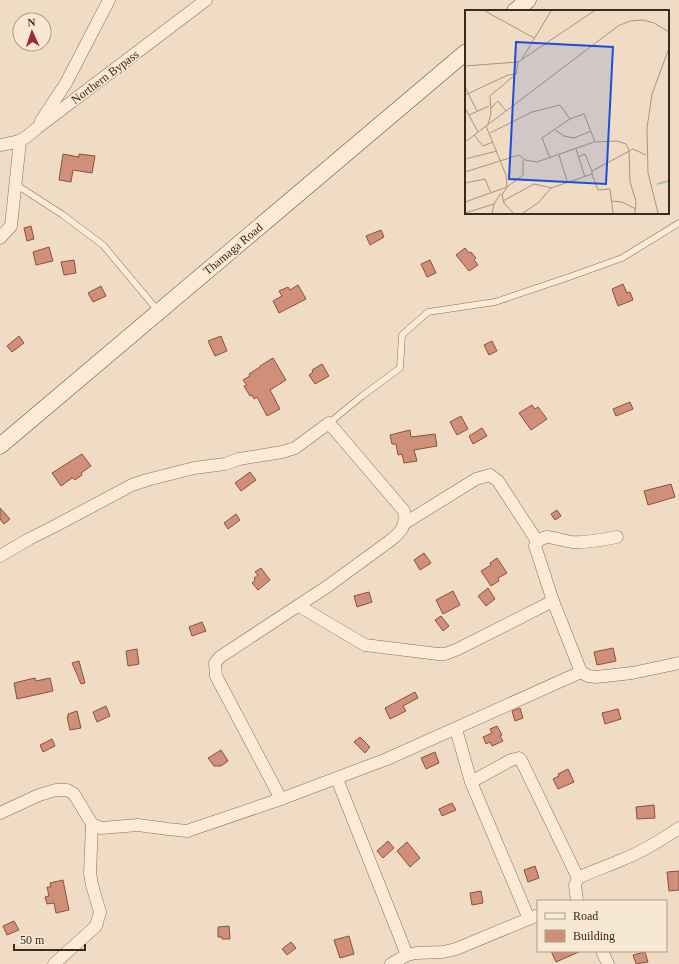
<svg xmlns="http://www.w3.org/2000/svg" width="679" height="964" font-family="Georgia,serif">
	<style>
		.building { fill: #d08f79; stroke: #8c513e }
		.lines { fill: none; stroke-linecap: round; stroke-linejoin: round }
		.lane-casing { stroke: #8c6c5a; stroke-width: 7 }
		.street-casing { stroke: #8c6c5a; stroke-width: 13 }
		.secondary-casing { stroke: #6e4e3d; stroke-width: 17 }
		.lane { stroke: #faebd8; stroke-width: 6 }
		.street { stroke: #faebd8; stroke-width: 12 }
		.secondary { stroke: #faebd8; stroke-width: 16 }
		.labels { text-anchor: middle; stroke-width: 3.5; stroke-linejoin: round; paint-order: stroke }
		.street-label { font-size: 12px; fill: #3b281e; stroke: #f7e8d4 }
		.inset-river { fill: none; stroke: #a6c3b6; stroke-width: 2 }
		.inset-road { fill: none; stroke: #a89482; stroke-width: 1 }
		.view { fill: #1d4ed8; fill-opacity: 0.15; stroke: #1d4ed8; stroke-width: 2 }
		.inset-edge { fill: none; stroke: #3b281e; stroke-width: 2 }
	</style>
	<rect width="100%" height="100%" fill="#f0dcc4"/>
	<g class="building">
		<polygon points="63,154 79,157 79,154 95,156 92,173 73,170 71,182 59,180"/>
		<polygon points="31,226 34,239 27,241 24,228"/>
		<polygon points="381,230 384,237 370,245 366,236"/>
		<polygon points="49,247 53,261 36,265 33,252"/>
		<polygon points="465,248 469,253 471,252 476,258 474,260 478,265 469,271 456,255"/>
		<polygon points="74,260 76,273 64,275 61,262"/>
		<polygon points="430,260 436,273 427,277 421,264"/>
		<polygon points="623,284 627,293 630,292 633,300 618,306 612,289"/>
		<polygon points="298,285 306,299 279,313 273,301 282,296 279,291 288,287 290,290"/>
		<polygon points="101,286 106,296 93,302 88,293"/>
		<polygon points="19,336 24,343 12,352 7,346"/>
		<polygon points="221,336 227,351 215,356 208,341"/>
		<polygon points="492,341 497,351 489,355 484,345"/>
		<polygon points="273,358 286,380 270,390 280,409 267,416 257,397 254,399 252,395 250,396 244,386 247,385 243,380 250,376 249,374 260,367 260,366"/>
		<polygon points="322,364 329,376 315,384 309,375 313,372 312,370"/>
		<polygon points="630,402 633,409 616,416 613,409"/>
		<polygon points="532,405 535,409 538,407 547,419 531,430 519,413"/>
		<polygon points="461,416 468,429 457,435 450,422"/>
		<polygon points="482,428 487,436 473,444 469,436"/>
		<polygon points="410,430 411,437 435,434 437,446 414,450 417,461 404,463 402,454 398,455 396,444 392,444 390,435"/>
		<polygon points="82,454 91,466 81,473 82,475 75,480 73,478 72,478 61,486 52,473"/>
		<polygon points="250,472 256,480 241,491 235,483"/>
		<polygon points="671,484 675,497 648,505 644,491"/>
		<polygon points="0,508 10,519 4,524 0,519"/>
		<polygon points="557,510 561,516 555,520 551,514"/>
		<polygon points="236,514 240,520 228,529 224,523"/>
		<polygon points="424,553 431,563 420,570 414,560"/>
		<polygon points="497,558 507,573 498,578 499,581 491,586 481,571 491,565 490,563"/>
		<polygon points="261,568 270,580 258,590 252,583 255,580 254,578 258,575 255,572"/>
		<polygon points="488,588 495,599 486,606 478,596"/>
		<polygon points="453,591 460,605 443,614 436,600"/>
		<polygon points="369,592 372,602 357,607 354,596"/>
		<polygon points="441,616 449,626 443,631 435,620"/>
		<polygon points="202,622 206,631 192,636 189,627"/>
		<polygon points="613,648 616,661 597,665 594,652"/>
		<polygon points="137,649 139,664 128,666 126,651"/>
		<polygon points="79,661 85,683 81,684 72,663"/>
		<polygon points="35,678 36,681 50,678 53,691 17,699 14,683"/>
		<polygon points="415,692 418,698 403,706 406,711 390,719 385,708"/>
		<polygon points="106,706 110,716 97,722 93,712"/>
		<polygon points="520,708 523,718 515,721 512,711"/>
		<polygon points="618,709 621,719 605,724 602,713"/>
		<polygon points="77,711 81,728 70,730 67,717 68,717 68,714"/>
		<polygon points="497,726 502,735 500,736 503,741 492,746 490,742 486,744 483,737 492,733 490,729"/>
		<polygon points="360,737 370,747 365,753 354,742"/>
		<polygon points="52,739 55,746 43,752 40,745"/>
		<polygon points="221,750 228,761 221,766 214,766 208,758"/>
		<polygon points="435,752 439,763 426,769 421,758"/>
		<polygon points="568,769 574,782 558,789 553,779 559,776 558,774"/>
		<polygon points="452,803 456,810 442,816 439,809"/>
		<polygon points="654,805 655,818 637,819 636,807"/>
		<polygon points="388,841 394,848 383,858 377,851"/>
		<polygon points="407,842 420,858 410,867 397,851"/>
		<polygon points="535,866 539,878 528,882 524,870"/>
		<polygon points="679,871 679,890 669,891 667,872"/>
		<polygon points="63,880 69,910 56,913 54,903 47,904 45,897 49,896 47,887 51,887 50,883"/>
		<polygon points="481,891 483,903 472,905 470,893"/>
		<polygon points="14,921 19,930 7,935 3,926"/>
		<polygon points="229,926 230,939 222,939 222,937 218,937 218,927"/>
		<polygon points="349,936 354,954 340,958 334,940"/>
		<polygon points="291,942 296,948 287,955 282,949"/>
		<polygon points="551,951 581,951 556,962"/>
		<polygon points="645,952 648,962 636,964 633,955"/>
	</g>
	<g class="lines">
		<defs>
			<g id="lane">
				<polyline points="15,184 63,215 103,245 159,312"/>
				<polyline points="329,423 362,396 400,368 402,335 428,312 495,302 572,276 622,258 679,223"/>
			</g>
			<g id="street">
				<polyline points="41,121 66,83 109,0"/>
				<path d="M0,145c19,-3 23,-4 37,-17l169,-128"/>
				<polyline points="0,238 11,226 20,141"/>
				<polyline points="405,523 476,479 490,475 498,481 537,541"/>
				<path d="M617,537c-15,3 -30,6 -45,5 -7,-1 -19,-5 -25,-5 -6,1 -10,4 -12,9l18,55 28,71 7,4 8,1 36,-4 47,-10"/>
				<path d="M0,556l29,-17 26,-13 77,-41 15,-5 47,-12 31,-4 14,-5 43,-7 13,-4 34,-25 75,88c2,15 -1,19 -13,29l-63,46 -108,71 -5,6 1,13 65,123"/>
				<polyline points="299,606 365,645 438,654 445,654 458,649 553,601"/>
				<polyline points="456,729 471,782 529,919"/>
				<polyline points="337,779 407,955"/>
				<polyline points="471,782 511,760 519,758 521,760 578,878"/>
				<polyline points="0,813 39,795 56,790 67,790 74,794 92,824 101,828 138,825 168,829 187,831 281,799 387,759 581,672"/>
				<path d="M577,901l-2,-16 3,-7c14,-7 27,-11 41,-17 21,-8 41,-20 60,-33"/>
				<polyline points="602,951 608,964"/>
				<polyline points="54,964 96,926 100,912 92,885 90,873 92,824"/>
				<polyline points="391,964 407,955 416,953 443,952 456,949 538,915"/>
			</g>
			<g id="secondary">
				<polyline points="515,11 528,0"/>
				<polyline points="0,446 466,52"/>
			</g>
		</defs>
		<use href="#lane" class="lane-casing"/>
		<use href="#street" class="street-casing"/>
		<use href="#secondary" class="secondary-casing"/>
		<use href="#lane" class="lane"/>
		<use href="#street" class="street"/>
		<use href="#secondary" class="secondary"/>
	</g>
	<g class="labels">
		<g class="street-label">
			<text transform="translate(105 77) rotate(-37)" y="4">Northern Bypass</text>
			<text transform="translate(233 249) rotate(-40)" y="4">Thamaga Road</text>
		</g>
	</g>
	<g transform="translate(465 10)">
		<rect width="204" height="204" fill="#f0dcc4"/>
		<path class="inset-river" d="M192,174l12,-3"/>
		<path class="inset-road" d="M20,1l49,27M57,49l29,-48M0,56l53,-4 76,-51M0,77l12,24M0,85l43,-20 8,-1M0,98l13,24M25,99l8,-8 8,10M4,105l20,-9M105,109l14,-5 11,28 22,-1 9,3 3,6 1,32 6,19 -1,12M23,114l3,-10 -1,-18 26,-22 2,-12M21,116l20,49 1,12 -5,8 2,8 9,10M90,120l9,6 10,2 17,-7M25,123l42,-21 28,-7 10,14 -28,19 8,20M9,125l9,11 10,-4M0,132l153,-116 12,-5 13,-1 11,3 15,9M111,139l9,28M94,145l8,26M113,147l7,-3 7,17M0,149l32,-8M0,162l54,-17 6,5 12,2 57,-20M127,164l6,16 12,-1 3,24M0,173l20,-4 6,14M38,191l31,-17 18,4M147,191l10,1 14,7M0,192l42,-15 16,-12v-15M0,203l29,-9M27,203l2,-9 7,-11M58,203l15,-10 13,-15 41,-14v-3l41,-22 13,6M193,203l-10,-40 -1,-45 5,-34 17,-46"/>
		<path class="view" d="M51,32l97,5 -7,137 -97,-5z"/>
		<rect width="204" height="204" class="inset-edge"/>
	</g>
	<rect x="537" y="900" width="130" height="52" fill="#f7e8d4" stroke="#ac9b8b"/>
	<rect x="545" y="913" width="20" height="6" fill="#faebd8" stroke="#ac9b8b"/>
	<text x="573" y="920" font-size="12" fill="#3b281e">Road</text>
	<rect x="545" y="930" width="20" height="12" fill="#d08f79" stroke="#ac9b8b"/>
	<text x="573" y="940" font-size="12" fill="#3b281e">Building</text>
	<g transform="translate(32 32) rotate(357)"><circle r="19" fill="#f7e8d4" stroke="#ac9b8b"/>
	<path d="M0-3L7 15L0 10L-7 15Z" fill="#9e273b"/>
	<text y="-6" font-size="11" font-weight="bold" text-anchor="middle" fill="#3b281e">N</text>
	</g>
	<path d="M14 944v6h71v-6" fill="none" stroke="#3b281e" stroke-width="2"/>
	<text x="20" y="944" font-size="12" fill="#3b281e" stroke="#f7e8d4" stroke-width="3" paint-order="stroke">50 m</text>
</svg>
